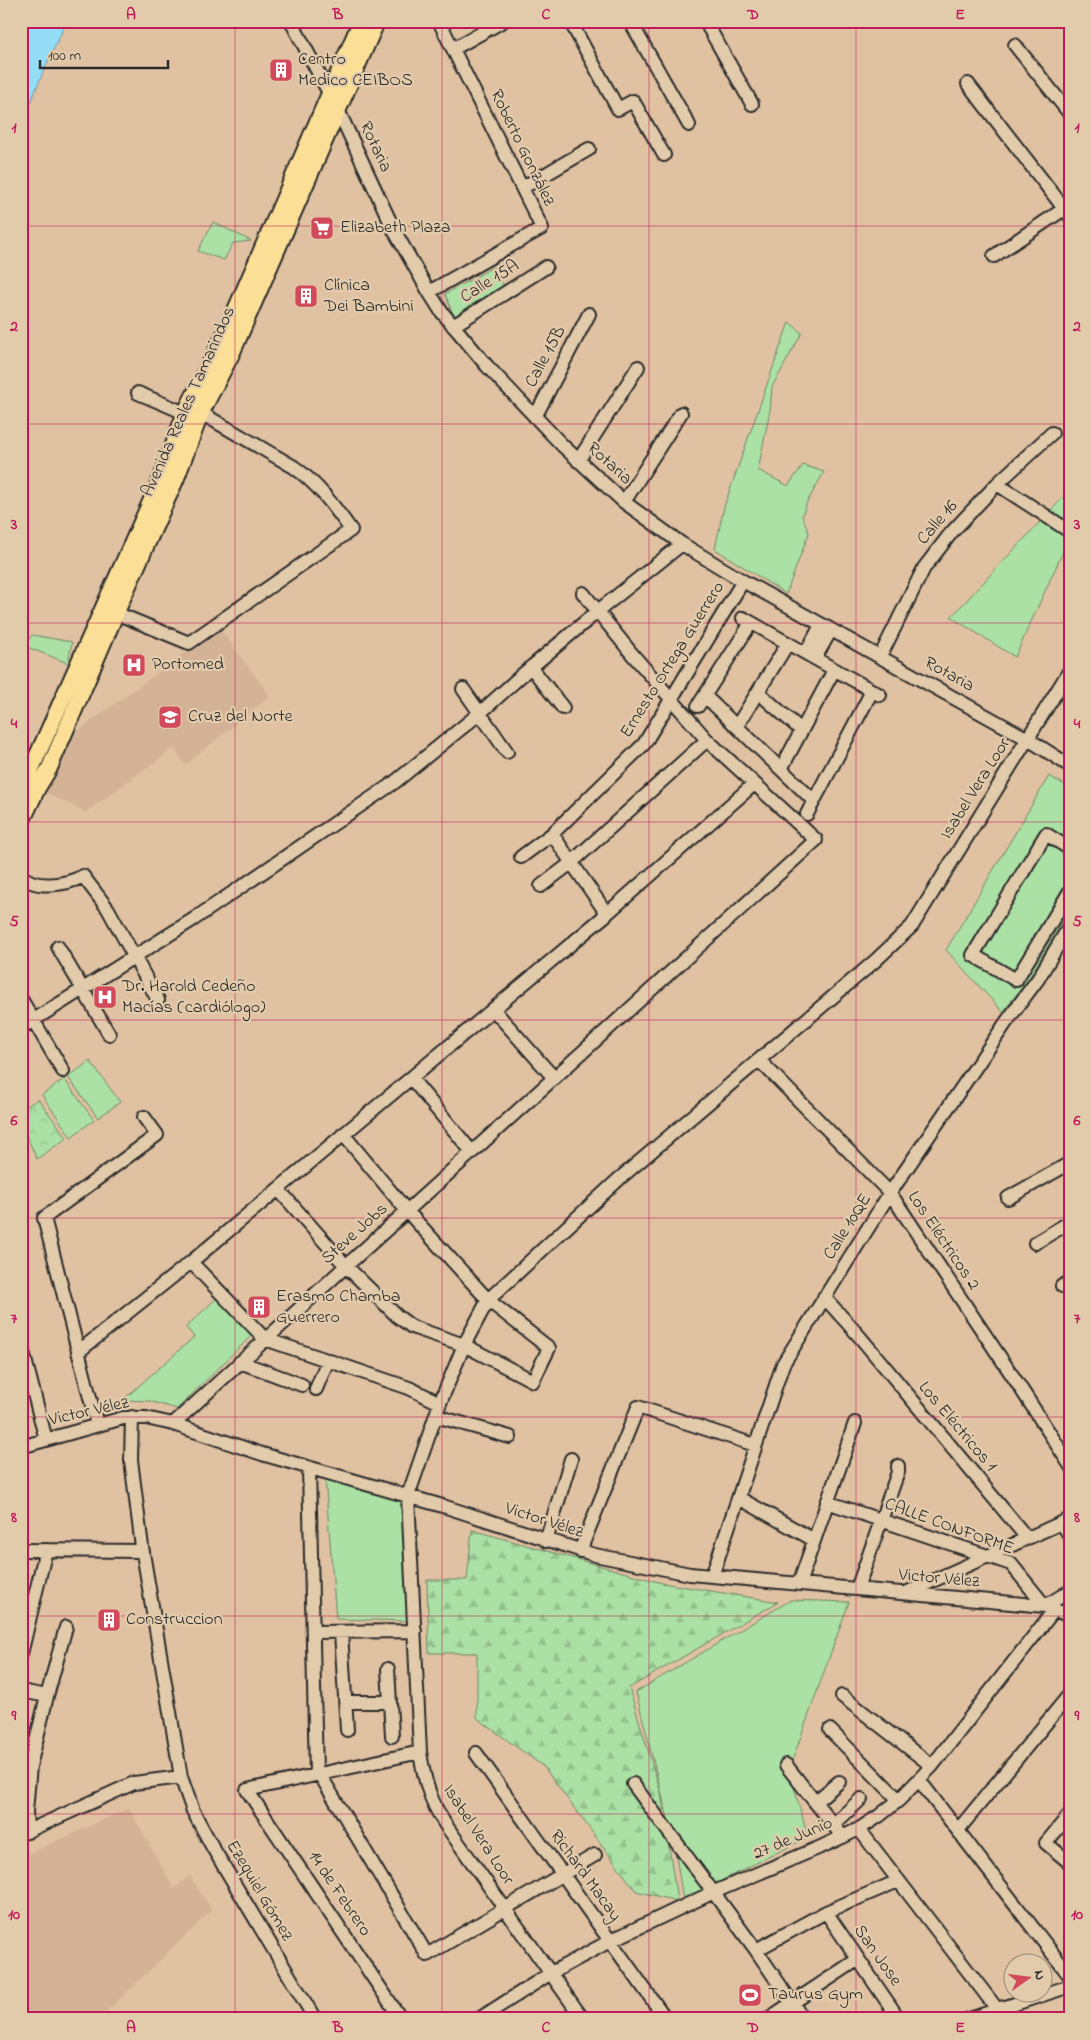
<svg xmlns="http://www.w3.org/2000/svg" width="1091" height="2040" viewBox="0 0 1091 2040" font-family="'Indie Flower',sans-serif">
	<defs>
		<pattern id="forest-firs" width="22" height="20" patternUnits="userSpaceOnUse" patternTransform="scale(1.25)"><rect width="22" height="20" fill="#abe1a4"/><path d="M5 1l3.5 6h-7zM16 11l3.5 6h-7z" fill="#93c18d"/></pattern>
		<pattern id="park-crowns" width="20" height="18" patternUnits="userSpaceOnUse" patternTransform="scale(1.25)"><rect width="20" height="18" fill="#abe1a4"/><path d="M2 6a3 3 0 1 1 6 0M12 15a3 3 0 1 1 6 0" fill="none" stroke="#93c18d"/></pattern>
	</defs>
	<rect width="100%" height="100%" fill="#e0c1a2"/>
	<filter id="ink" filterUnits="userSpaceOnUse"><feTurbulence type="fractalNoise" baseFrequency=".02" numOctaves="2"/><feDisplacementMap in="SourceGraphic" scale="10" xChannelSelector="R" yChannelSelector="G"/><feConvolveMatrix kernelMatrix="1 2 1 2 8 2 1 2 1" color-interpolation-filters="sRGB"/></filter>
	<g filter="url(#ink)">
		<path fill="#d4b296" d="M219,628L270,696L185,765L174,748L86,812L44,792L68,738Z
			M129,1808L174,1889L190,1876L212,1910L101,2017L97,2019H21V1857Z"/>
		<path fill="#abe1a4" stroke="#6b8668" d="M213,222L251,241L233,243L224,260L198,251Z
			M493,267L504,286L455,319L445,294Z
			M789,322L802,333L772,387L770,410L758,470L788,486L803,465L824,472L807,502L802,516L809,533L786,594L715,549L724,507Z
			M1070,490V536L1015,657L951,617Z
			M32,635L72,642L68,663L24,646Z
			M1049,776L1070,788V907L1029,978L1003,1012L946,950Z
			M90,1061L120,1102L98,1118L68,1077Z
			M64,1079L94,1120L71,1137L42,1095Z
			M218,1297L252,1335L177,1409L149,1401L123,1400L194,1337L186,1327Z
			M325,1477L403,1501L410,1621L336,1619Z
			M791,1600L849,1602L789,1770L808,1837L683,1900L674,1843L636,1692Z"/>
		<path fill="url(#forest-firs)" stroke="#6b8668" d="M472,1530L662,1583L778,1602L629,1688L661,1793L677,1901L636,1891L544,1767L477,1718V1653H429L427,1580H467Z"/>
		<path fill="url(#park-crowns)" stroke="#6b8668" d="M38,1099L67,1138L37,1159L21,1124V1110Z"/>
		<path fill="#95dcf7" stroke="#6b95a5" d="M21,21H67C49,59 30,96 21,137Z"/>
		<g fill="none" stroke-linecap="round" stroke-linejoin="round">
			<g stroke="#2b2b2b" stroke-width="16">
				<path id="minor" d="M291,21L338,110L395,232L429,292L441,311L487,366L563,446L624,502L682,544L743,581L1028,739L1070,766
					M570,21L618,109L633,101L664,155
					M630,21L689,125
					M705,21L752,104
					M1015,45L1070,114
					M453,49L503,21
					M968,84L1070,216
					M522,188L589,149
					M994,256L1064,209
					M429,292L542,228L439,21
					M453,326L546,267
					M138,393L185,413
					M535,417L589,314
					M578,461L638,367
					M997,484L1066,529
					M624,502L681,413
					M116,613L189,643L351,530C334,506 318,484 294,467L201,413
					M743,618L880,695
					M806,653L821,625
					M880,657L924,568L951,533L997,484L1052,433
					M815,658L831,630
					M531,667L563,708
					M463,689L507,752
					M758,692L801,730
					M705,696L814,801
					M698,706L751,623
					M737,726L788,643
					M781,769L834,670
					M807,814L872,691
					M1070,849L1046,834L973,955L1016,980L1070,891
					M521,857L552,834L644,744L743,581
					M21,875C34,890 67,885 83,876L108,909L158,1000
					M541,886L571,863L707,740
					M602,918L754,784
					M58,947L109,1034
					M21,999L63,1071
					M21,1028L194,919L395,782L480,713L523,674L598,611L682,544
					M759,1060L890,1193L1016,1381L1070,1465
					M411,1078L472,1152
					M554,1078L816,840L707,740L632,654L583,593
					M278,1189L346,1266L397,1316L412,1327L464,1345L533,1381L549,1348L488,1300L407,1211L343,1134
					M1008,1198L1070,1163
					M1035,1243L1070,1222
					M191,1262L265,1339L409,1388L440,1403
					M1062,1286L1070,1282
					M824,1297L860,1337L1027,1538
					M21,1344L46,1440
					M78,1352L191,1262L607,914L552,834
					M240,1362L302,1385
					M316,1389L328,1360
					M436,1416L510,1437
					M132,1417L131,1460L142,1547L181,1777L193,1811L213,1848L315,2019
					M173,1424L346,1266L554,1078L493,1009
					M97,1425L44,1218L157,1135L144,1117
					M21,1447L123,1418H146L173,1424L262,1454L446,1507L595,1555L690,1574L1045,1606L1070,1616
					M309,1468L316,1773H319L427,1955L595,1855
					M739,1498L814,1540
					M827,1502L1011,1564L1045,1606L1070,1591
					M1062,1523L1070,1536
					M546,1541L571,1459
					M21,1550L143,1551
					M580,1551L638,1407L755,1445
					M712,1576L783,1364L890,1193L1007,1021L1038,979L1070,925
					M799,1584L855,1423
					M857,1589L898,1472V1466
					M908,1592L1070,1519
					M314,1632L415,1631
					M341,1632L347,1730
					M21,1654L46,1550
					M388,1669L392,1736
					M21,1691L47,1696
					M842,1696L932,1766
					M346,1702H390
					M830,1730L899,1800
					M476,1753L666,2019
					M24,1765L30,1766L26,1811L27,1832
					M786,1765L815,1802
					M27,1766H30L47,1696L66,1627
					M919,1780L1070,1976
					M839,1782L815,1802L843,1837
					M633,1784L756,1950L803,2019
					M1070,1814L1046,1843L1070,1863
					M833,1825L861,1799
					M859,1829L997,2009L1004,2007L1009,2019
					M958,1830L1070,1694
					M21,1834L134,1783L181,1777
					M826,1912L899,2019
					M756,1950L826,1912L898,1881
					M401,2019L247,1790L420,1752
					M479,2019L551,1973L610,1941L714,1892L823,1846L859,1829L879,1816L899,1800L932,1766L1055,1609
					M583,2019L445,1824C430,1801 424,1779 420,1752L408,1496L440,1403L464,1345L488,1300L619,1179L875,961L912,926L1070,670
					M768,2019L857,1960
					M969,2019L1070,1986"/>
			</g>
			<g stroke="#2b2b2b" stroke-width="19">
				<path id="major" d="M21,792L163,474L185,413L226,332L361,21
					M21,823L38,787L49,769L116,613L176,479L201,413L232,353L377,21"/>
			</g>
			<use href="#minor" stroke="#e2cbab" stroke-width="12"/>
			<use href="#major" stroke="#fbdf96" stroke-width="15"/>
		</g>
	</g>
	<path fill="none" stroke="#c2185b" stroke-width="1" stroke-opacity="0.55" d="M235,21V2019M442,21V2019M649,21V2019M856,21V2019M21,226H1070M21,424H1070M21,623H1070M21,822H1070M21,1020H1070M21,1218H1070M21,1417H1070M21,1616H1070M21,1814H1070"/>
	<defs>
		<g id="building-square" transform="scale(1.25)"><rect x="-9" y="-9" width="18" height="18" rx="4" fill="#d1495b" stroke="#e2cbab"/><path d="M-4-6H4V6H1V3H-1V6H-4ZM-2.5-4.3h1.7v1.8h-1.7ZM.8-4.3h1.7v1.8H.8ZM-2.5-1h1.7V.8h-1.7ZM.8-1h1.7V.8H.8Z" fill="#fff"/></g>
		<g id="supermarket-square" transform="scale(1.25)"><rect x="-9" y="-9" width="18" height="18" rx="4" fill="#d1495b" stroke="#e2cbab"/><path d="M-6-5.5h2.5l.6 2H6L4.5 2H-2.5L-4.4-4H-6ZM-1.5 3.2a1.3 1.3 0 1 0 .1 0ZM3 3.2a1.3 1.3 0 1 0 .1 0Z" fill="#fff"/></g>
		<g id="hospital-square" transform="scale(1.25)"><rect x="-9" y="-9" width="18" height="18" rx="4" fill="#d1495b" stroke="#e2cbab"/><path d="M-5-5h3v3.5h4V-5h3V5h-3V1.5h-4V5h-3Z" fill="#fff"/></g>
		<g id="school-square" transform="scale(1.25)"><rect x="-9" y="-9" width="18" height="18" rx="4" fill="#d1495b" stroke="#e2cbab"/><path d="M0-5L7-2L0 1L-7-2ZM-4 1L0 2.5L4 1V4Q0 6-4 4Z" fill="#fff"/></g>
		<g id="stadium-square" transform="scale(1.25)"><rect x="-9" y="-9" width="18" height="18" rx="4" fill="#d1495b" stroke="#e2cbab"/><path d="M0-5a6.5 5 0 1 0 0 10a6.5 5 0 1 0 0-10ZM-3.5-1.8h7v3.6h-7Z" fill="#fff"/></g>
	</defs>
	<g fill-rule="evenodd">
		<use href="#building-square" x="281" y="70"/>
		<use href="#supermarket-square" x="322" y="228"/>
		<use href="#building-square" x="306" y="296"/>
		<use href="#hospital-square" x="134" y="665"/>
		<use href="#school-square" x="170" y="717"/>
		<use href="#hospital-square" x="105" y="997"/>
		<use href="#building-square" x="259" y="1307"/>
		<use href="#building-square" x="109" y="1620"/>
		<use href="#stadium-square" x="750" y="1995"/>
	</g>
	<g text-anchor="middle" dominant-baseline="central" stroke-width="4.5" stroke-linejoin="round" paint-order="stroke">
		<g font-size="18" fill="#2b2b2b" stroke="#e2cbab" text-anchor="start">
			<text x="298" y="60">Centro<tspan x="298" dy="21">Medico CEIBOS</tspan></text>
			<text x="340" y="228">Elizabeth Plaza</text>
			<text x="324" y="286">Clínica<tspan x="324" dy="21">Dei Bambini</tspan></text>
			<text x="152" y="665">Portomed</text>
			<text x="188" y="717">Cruz del Norte</text>
			<text x="122" y="987">Dr. Harold Cedeño<tspan x="122" dy="21">Macías (cardiólogo)</tspan></text>
			<text x="276" y="1297">Erasmo Chamba<tspan x="276" dy="21">Guerrero</tspan></text>
			<text x="126" y="1620">Construccion</text>
			<text x="768" y="1995">Taurus Gym</text>
		</g>
		<g font-size="18" fill="#2b2b2b" stroke="#e2cbab">
			<text transform="translate(375 147) rotate(65)">Rotaria</text>
			<text transform="translate(522 148) rotate(64)">Roberto González</text>
			<text transform="translate(490 282) rotate(-32)">Calle 15A</text>
			<text transform="translate(546 357) rotate(-62)">Calle 15B</text>
			<text transform="translate(189 402) rotate(-66)">Avenida Reales Tamarindos</text>
			<text transform="translate(609 464) rotate(42)">Rotaria</text>
			<text transform="translate(938 523) rotate(-49)">Calle 16</text>
			<text transform="translate(673 660) rotate(-58)">Ernesto Ortega Guerrero</text>
			<text transform="translate(949 675) rotate(29)">Rotaria</text>
			<text transform="translate(976 789) rotate(-58)">Isabel Vera Loor</text>
			<text transform="translate(848 1227) rotate(-58)">Calle 10QE</text>
			<text transform="translate(355 1234) rotate(-42)">Steve Jobs</text>
			<text transform="translate(943 1241) rotate(56)">Los Eléctricos 2</text>
			<text transform="translate(89 1412) rotate(-13)">Victor Vélez</text>
			<text transform="translate(957 1427) rotate(50)">Los Eléctricos 1</text>
			<text transform="translate(544 1521) rotate(18)">Victor Vélez</text>
			<text transform="translate(949 1527) rotate(20)">CALLE CONFORME</text>
			<text transform="translate(939 1579) rotate(5)">Victor Vélez</text>
			<text transform="translate(478 1835) rotate(57)">Isabel Vera Loor</text>
			<text transform="translate(793 1839) rotate(-23)">27 de Junio</text>
			<text transform="translate(585 1876) rotate(54)">Richard Macay</text>
			<text transform="translate(259 1891) rotate(59)">Ezequiel Gómez</text>
			<text transform="translate(339 1894) rotate(56)">14 de Febrero</text>
			<text transform="translate(877 1956) rotate(55)">San Jose</text>
		</g>
	</g>
	<rect width="1091" height="2040" fill="none" stroke="#e2cbab" stroke-width="55"/>
	<g transform="translate(1028 1978) rotate(76)"><circle r="24" fill="#e2cbab" stroke="#998b78"/>
	<path d="M0-4L9 19L0 12L-9 19Z" fill="#d1495b"/>
	<text y="-8" font-size="14" font-weight="bold" text-anchor="middle" fill="#2b2b2b">N</text>
	</g>
	<path d="M40 60v8h128v-8" fill="none" stroke="#2b2b2b" stroke-width="2.5"/>
	<text x="48" y="60" font-size="15" fill="#2b2b2b" stroke="#e2cbab" stroke-width="4" paint-order="stroke">100 m</text>
	<rect x="28" y="28" width="1036" height="1984" fill="none" stroke="#c2185b" stroke-width="2"/>
	<g font-size="16" text-anchor="middle" font-weight="bold" fill="#c2185b">
		<text x="131" y="19">A</text>
		<text x="338" y="19">B</text>
		<text x="546" y="19">C</text>
		<text x="753" y="19">D</text>
		<text x="960" y="19">E</text>
		<text x="14" y="132">1</text>
		<text x="1077" y="132">1</text>
		<text x="14" y="331">2</text>
		<text x="1077" y="331">2</text>
		<text x="14" y="529">3</text>
		<text x="1077" y="529">3</text>
		<text x="14" y="728">4</text>
		<text x="1077" y="728">4</text>
		<text x="14" y="926">5</text>
		<text x="1077" y="926">5</text>
		<text x="14" y="1125">6</text>
		<text x="1077" y="1125">6</text>
		<text x="14" y="1323">7</text>
		<text x="1077" y="1323">7</text>
		<text x="14" y="1522">8</text>
		<text x="1077" y="1522">8</text>
		<text x="14" y="1720">9</text>
		<text x="1077" y="1720">9</text>
		<text x="14" y="1919">10</text>
		<text x="1077" y="1919">10</text>
		<text x="131" y="2032">A</text>
		<text x="338" y="2032">B</text>
		<text x="546" y="2032">C</text>
		<text x="753" y="2032">D</text>
		<text x="960" y="2032">E</text>
	</g>
</svg>
